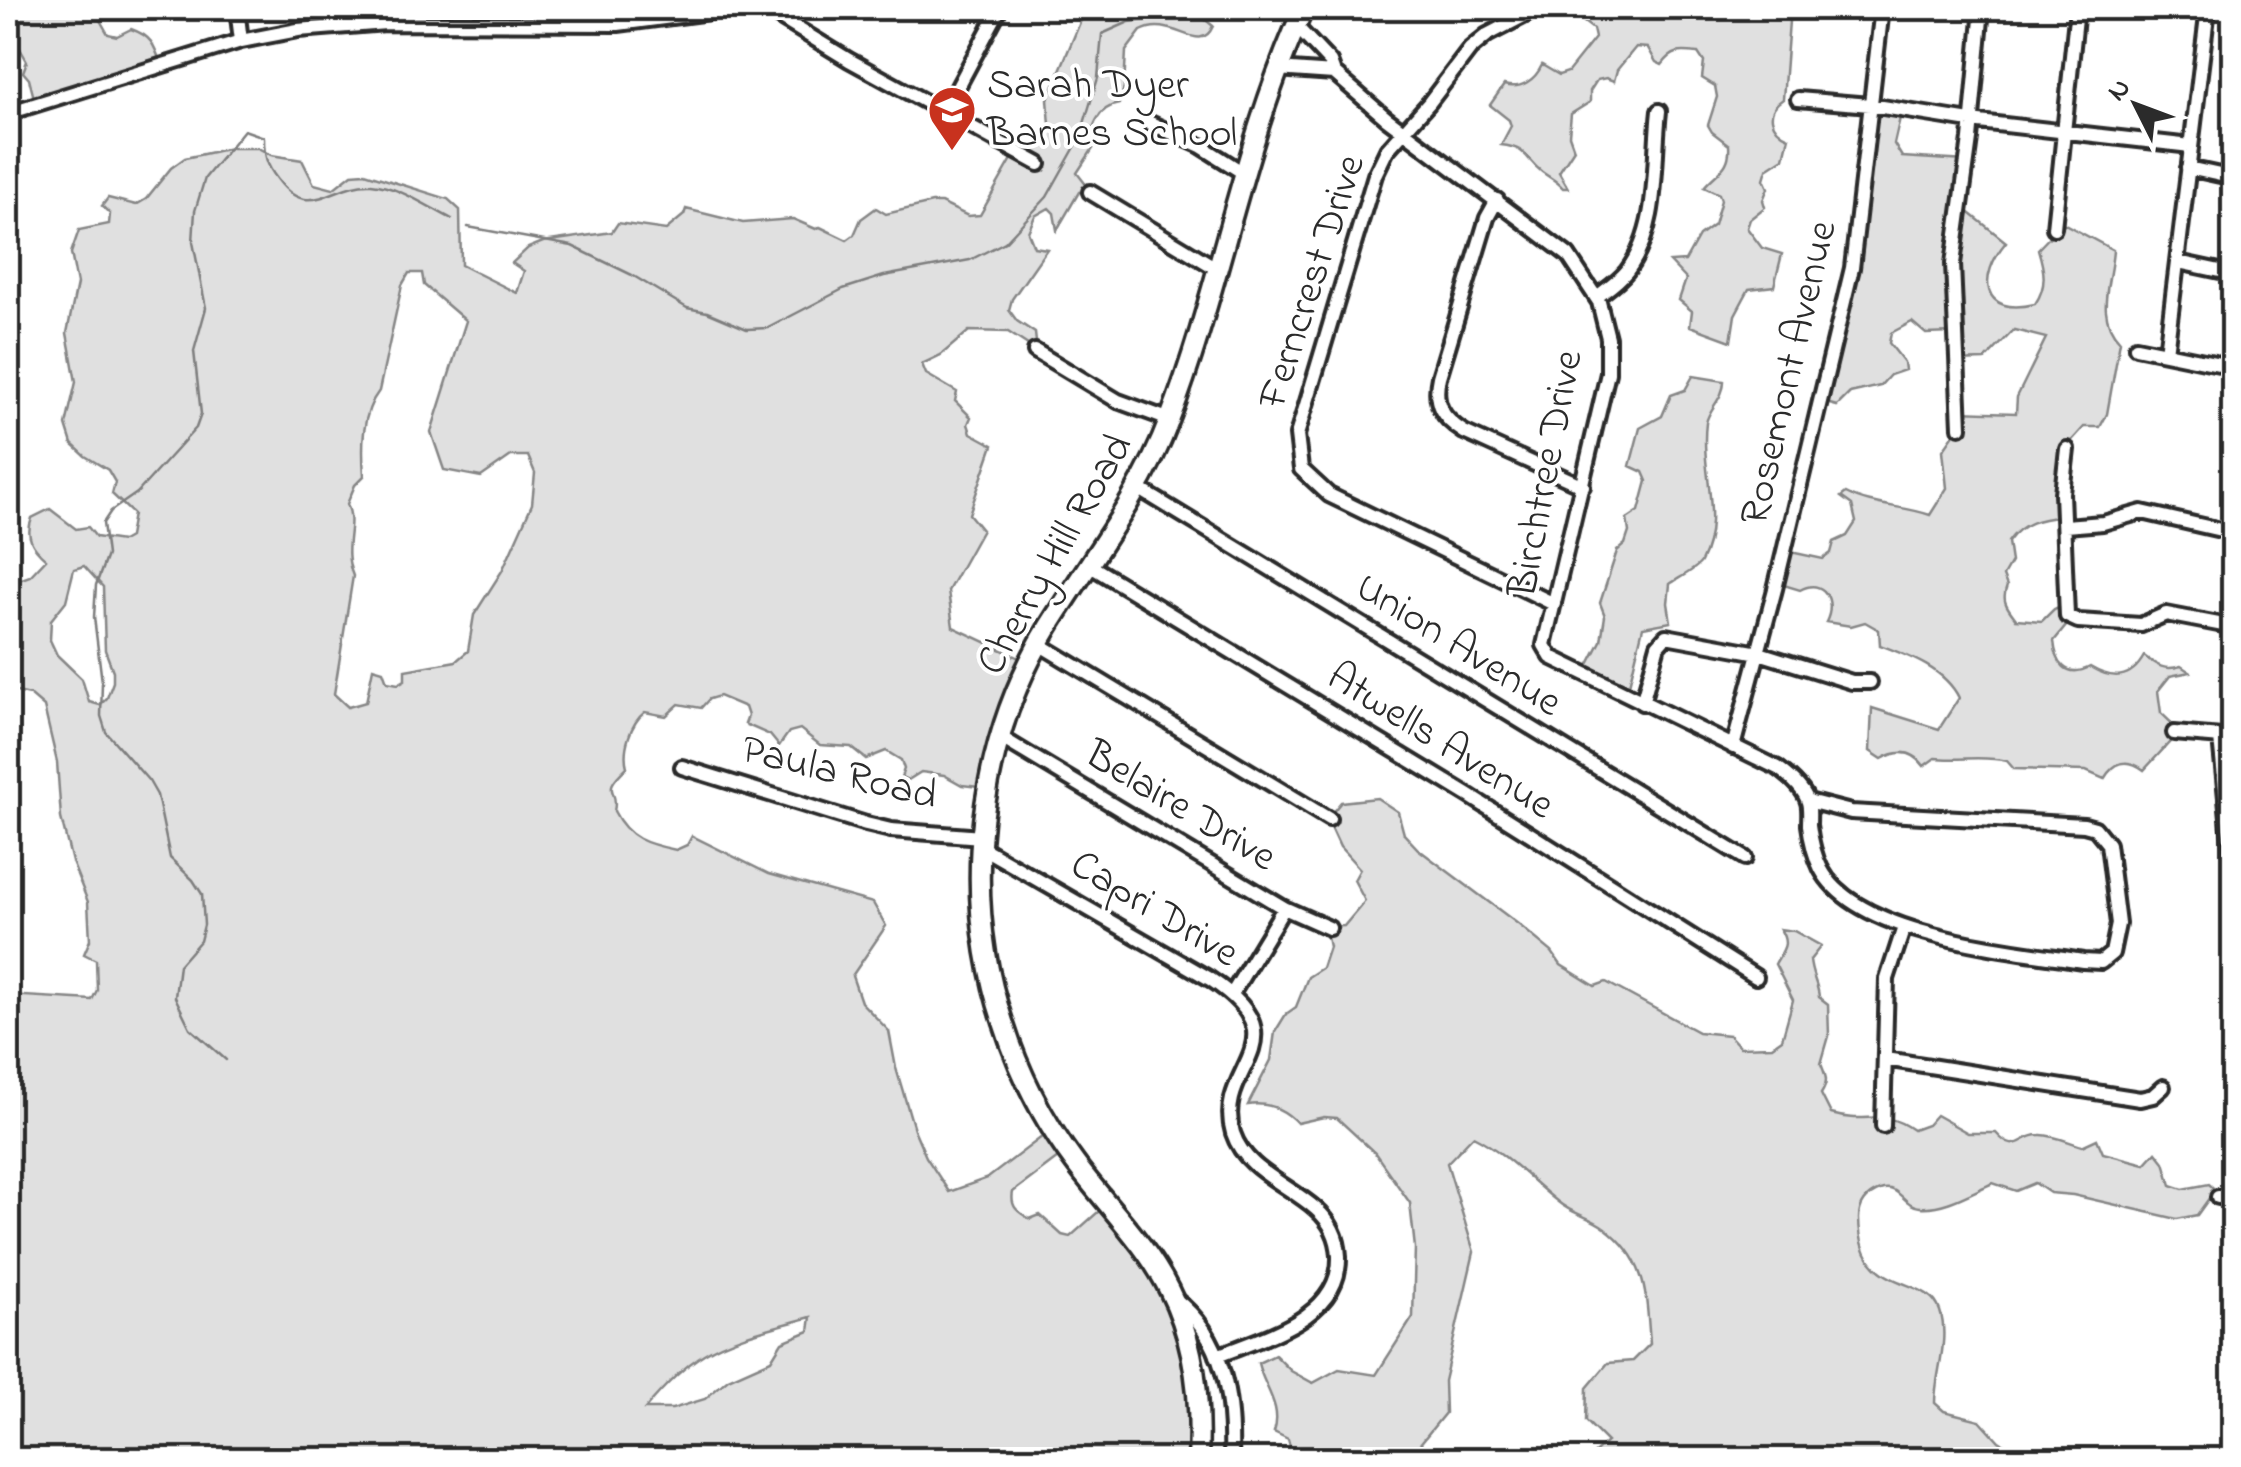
<svg xmlns="http://www.w3.org/2000/svg" width="2241" height="1467" viewBox="0 0 2241 1467" font-family="'Indie Flower',sans-serif">
	<rect width="100%" height="100%" fill="#fff"/>
	<filter id="ink" filterUnits="userSpaceOnUse"><feTurbulence type="fractalNoise" baseFrequency=".01" numOctaves="2"/><feDisplacementMap in="SourceGraphic" scale="20" xChannelSelector="R" yChannelSelector="G"/><feConvolveMatrix kernelMatrix="1 2 1 2 8 2 1 2 1" color-interpolation-filters="sRGB"/></filter>
	<g filter="url(#ink)">
		<path fill="#e0e0e0" stroke="#868686" stroke-width="2.5" fill-rule="evenodd" d="M8,8H93L108,34L117,36L131,29C151,36 154,44 161,64L35,102L29,79L23,72L27,61L14,38L8,37Z
			M1086,8H1191L1213,26C1200,57 1172,14 1141,31L1126,51L1124,88L1119,104C1099,107 1088,128 1094,147L1077,173L1091,191L1079,192L1057,230L1054,213L1049,208L1035,216L1028,232L1034,247L1047,249L1012,299L1009,310L1017,321L1035,333L1037,351L1008,332L969,331L941,355L922,364L926,374L957,392L955,401L971,417L968,424L971,433L993,445L969,514L982,530L948,591L953,627L1028,662L987,788L962,785L944,775L921,772L908,780L901,777L904,769L901,760L886,751L866,759L851,747L820,745L800,729L789,732L779,746L770,735L745,724L748,716L745,707L719,696L709,699L701,708L679,704L666,716L645,712C631,723 622,749 627,767C598,794 620,787 614,811C628,839 647,844 676,850L687,845L692,836L769,874L873,903L886,926L852,976L861,1002L889,1031L896,1068L914,1129L926,1157L949,1192L988,1178L1051,1130L1066,1152L1013,1192C1010,1207 1018,1212 1030,1219L1040,1215L1062,1235L1070,1237L1107,1204L1134,1237L1190,1351L1196,1459L1180,1456L1123,1460L599,1459L601,1451L585,1460L8,1459V995L92,1000L97,990L96,960L84,954L90,940L88,902L72,862L61,818L57,762L44,707L30,695L8,690V584L30,576L46,559C32,547 25,537 32,518L50,509L76,529L88,527L96,537L122,541L129,537L133,514L112,494L115,482L108,470L85,456L72,444L66,425L76,382L67,333L77,284L71,253L79,230L109,224L110,214L102,206L108,198L136,205L146,199L171,168L185,158L231,148H258L271,155L302,160L314,184L333,189L352,174L365,173L448,199L460,210L461,265L517,293L524,271L512,263L528,248L543,242L612,232L618,223L666,230L684,215L686,209L743,223L793,219L816,229L820,227L847,240L854,235L861,219L876,208L886,214L932,203H941L968,216L980,215L1016,152L1028,156L1050,125L1048,99ZM409,273H422L424,285L466,321L431,432L444,470L481,477L511,456H528L535,473L532,504L502,571L474,615L468,651L456,661L405,670V680L398,684L387,682L383,671L373,668L366,702L348,707L334,694L353,576C341,546 357,526 347,504L355,485L364,476C362,448 361,414 379,391L402,285ZM84,566L103,587L105,650L113,671V682L107,698L100,705L89,702L82,679L57,655L50,640L51,620L66,601L74,569ZM811,1317L809,1331L782,1342L771,1360L728,1379L705,1399L672,1409H645C661,1390 683,1367 704,1354C735,1335 777,1327 811,1317Z
			M1586,8H1790L1783,99C1765,111 1770,129 1789,137L1784,158L1767,169L1764,179L1768,188L1763,200L1765,207L1750,219L1747,228L1762,248L1782,254L1774,286L1749,289L1735,315L1731,341L1690,326L1692,311L1679,300L1686,279L1670,262L1685,261L1699,236L1714,225L1721,200L1719,194L1704,187C1716,172 1731,169 1729,145L1712,132L1708,125L1717,97L1715,86L1702,78L1704,62L1698,53C1680,51 1673,50 1662,65L1656,62L1648,48L1636,47L1617,70L1614,81L1606,78L1597,80L1590,91V102L1571,114L1569,135L1574,149L1559,172L1568,188H1563C1556,180 1550,178 1542,172C1524,158 1528,148 1501,145L1511,126L1509,120L1490,105L1504,85C1521,90 1535,80 1542,65L1559,75L1568,72L1595,38L1593,29L1575,15Z
			M1869,104L1902,109L1894,144L1902,157L1966,161L1961,206L2006,242C1977,277 1981,317 2035,304C2048,285 2044,269 2038,249L2063,223L2113,250C2111,283 2094,314 2120,341L2107,414L2100,427H2084L2067,446L2063,516C2039,519 2022,522 2008,542L2011,562L2003,576L2007,586C2001,601 2007,607 2016,619L2042,621L2054,609L2065,604L2071,620L2054,641C2056,663 2066,679 2090,667C2112,680 2131,680 2144,656C2157,666 2165,671 2181,666L2190,672L2170,676L2158,691L2161,713L2180,731L2144,770C2127,757 2114,762 2104,779L2086,771L2014,769L2007,761C1982,755 1960,761 1935,758L1924,766C1913,750 1898,750 1882,759L1870,751L1872,708L1939,729L1959,698C1945,669 1909,656 1880,645L1879,630L1865,622L1851,626L1826,622C1837,601 1823,577 1800,590L1777,583L1786,551L1823,559L1831,553L1834,542L1847,536L1856,522L1852,505L1841,497L1846,493C1873,507 1901,505 1930,515L1947,488L1943,450L1959,427L1958,411L2016,413L2017,397L2046,338L2014,330L1985,360L1955,361L1953,333L1926,334L1912,322L1891,333L1889,343L1904,362L1905,370L1890,375L1880,386L1850,393L1837,406L1819,401L1852,266Z
			M1693,376L1724,381C1724,398 1709,408 1706,423C1700,471 1724,517 1701,562C1697,569 1677,579 1670,584L1668,603L1671,622L1643,627L1627,693L1584,674L1601,641L1605,616L1600,603L1617,551L1625,544L1629,532L1627,519L1639,511L1647,481L1643,472L1630,466L1640,428L1662,416L1671,395L1685,390Z
			M1377,798L1398,812L1404,834L1418,849L1518,924L1552,952L1561,965L1595,986L1606,982L1698,1032L1729,1035L1740,1047L1772,1046L1782,1039L1793,1000L1775,964C1783,949 1790,945 1780,929L1794,931L1821,946L1810,960C1811,975 1818,984 1819,997L1828,1004L1829,1036L1821,1064C1826,1076 1829,1082 1821,1094L1831,1114C1869,1125 1880,1107 1913,1130L1927,1125L1936,1115L1968,1133H1996C2017,1157 2019,1135 2040,1135C2052,1134 2070,1143 2082,1146L2097,1139L2103,1153L2145,1164L2156,1152L2164,1162L2171,1185L2183,1189L2209,1184L2221,1195L2210,1197L2197,1215L2177,1219L2073,1195L2050,1193L2035,1183L2016,1191L1993,1183C1970,1193 1945,1209 1920,1207C1903,1206 1899,1183 1880,1190C1867,1195 1859,1205 1859,1219C1861,1298 1927,1272 1940,1311C1950,1341 1935,1373 1935,1403L1944,1411L1980,1420L1999,1441L2028,1459H1588L1607,1442L1586,1421L1587,1388L1608,1363L1633,1361L1650,1344C1646,1295 1648,1261 1605,1228C1591,1217 1572,1214 1558,1202C1530,1180 1505,1152 1473,1136L1447,1163L1474,1252L1444,1381L1445,1413L1419,1445L1354,1451V1459H1288L1291,1450L1288,1439L1274,1432C1283,1406 1263,1386 1258,1363L1275,1355L1291,1371L1313,1383L1339,1369L1376,1375L1413,1317L1415,1248L1410,1203L1375,1153L1337,1118L1324,1117L1297,1123C1284,1109 1268,1102 1248,1105L1271,1060L1275,1032L1286,1014L1296,1007L1308,977L1322,968L1329,947L1325,927L1344,926L1365,901L1354,880L1360,869L1340,847L1327,819L1341,802Z"/>
		<g fill="none" stroke-linecap="round" stroke-linejoin="round">
			<path stroke="#7e7e7e" stroke-width="2.5" d="M468,227L572,246L632,275L687,308L707,312L747,329L768,328L843,289L884,276L970,260L1005,242L1047,197L1079,140L1098,78L1102,34L1129,22L1155,19L1167,8
				M226,1060L190,1028L175,997L179,965L200,941L204,925L202,894L193,880L170,858L157,795L149,781L106,732L101,716L102,682L94,617L96,585L107,555L103,523L111,511L137,493L196,428L201,414L194,351L206,308L193,242L195,211L205,178L244,130L264,137C264,155 266,165 278,180C309,222 334,182 371,184C398,186 428,207 452,219"/>
			<g stroke="#2b2b2b" stroke-width="20">
				<path id="minor" d="M237,8L241,41
					M764,8L849,60L1039,164
					M1539,8L1487,35L1470,49L1429,103L1387,150L1375,175L1297,435L1301,469L1329,495L1554,604
					M1295,25L1330,62L1334,73L1386,118L1568,255L1599,302L1608,338V373L1544,645L1551,657L1778,768C1789,776 1804,789 1808,802C1810,808 1809,818 1809,825C1811,841 1814,855 1821,869C1857,937 2013,950 2083,961L2101,962L2112,953L2118,924L2108,844L2095,828L2084,825L1851,812L1808,801
					M1277,69L1334,73
					M1798,99L1870,105L1970,121L2191,146
					M8,113L241,41L298,30L386,23L618,24L740,8
					M944,113L1000,8
					M1148,122L1201,146L1245,174
					M2188,168L2234,178
					M1090,192L1216,268
					M1497,200L1487,218L1439,377C1433,404 1442,418 1464,432L1583,486
					M2054,228L2077,8
					M2178,262L2234,274
					M1597,297C1607,289 1618,282 1627,271C1660,227 1653,163 1659,111
					M2136,347L2234,367
					M1035,351L1118,401L1170,420
					M2166,353L2208,8
					M1960,427L1953,264L1970,139L1982,8
					M2067,449L2062,493L2067,616L2078,621L2141,625L2166,614L2234,627
					M1138,488L1745,858
					M2065,526L2103,523L2142,512L2234,533
					M1089,565L1468,795L1756,977
					M1039,644L1329,819
					M1642,703L1658,645L1666,636L1759,653L1852,682H1870
					M2174,733L2234,738
					M1000,737L1284,908L1329,928
					M2220,738L2234,878
					M1733,747L1775,589L1852,268L1882,8
					M682,767L866,824L891,830L982,837
					M981,847L1210,979C1306,1042 1213,1067 1233,1133C1245,1170 1288,1184 1316,1209C1331,1222 1338,1237 1339,1256C1341,1318 1264,1337 1217,1356
					M1232,994L1284,908
					M1885,1059L2140,1099L2153,1096L2163,1087
					M1883,1126L1887,979L1904,927
					M2218,1197H2234
					M1175,1299C1225,1337 1233,1400 1231,1460"/>
			</g>
			<g stroke="#2b2b2b" stroke-width="25">
				<path id="major" d="M1198,1460C1201,1403 1195,1341 1169,1290C1146,1243 1105,1204 1075,1163C1043,1120 1019,1073 1003,1022C960,893 978,742 1049,626C1091,558 1141,496 1169,421C1221,286 1243,140 1304,8"/>
			</g>
			<use href="#minor" stroke="#fff" stroke-width="12"/>
			<use href="#major" stroke="#fff" stroke-width="18"/>
		</g>
	</g>
	<defs>
		<g id="school-pin" transform="scale(2.5)"><path d="M0 17L-7.5 6A9.5 9.5 0 1 1 7.5 6Z" fill="#c8321e" stroke="#fff"/><path d="M0-5L7-2L0 1L-7-2ZM-4 1L0 2.5L4 1V4Q0 6-4 4Z" fill="#fff"/></g>
	</defs>
	<g fill-rule="evenodd">
		<use href="#school-pin" x="952" y="110"/>
	</g>
	<g text-anchor="middle" dominant-baseline="central" stroke-width="8" stroke-linejoin="round" paint-order="stroke">
		<g font-size="42" fill="#2b2b2b" stroke="#fff" text-anchor="start">
			<text x="987" y="86">Sarah Dyer<tspan x="987" dy="48">Barnes School</tspan></text>
		</g>
		<g font-size="42" fill="#2b2b2b" stroke="#fff">
			<text transform="translate(1313 282) rotate(-72)">Ferncrest Drive</text>
			<text transform="translate(1790 373) rotate(-77)">Rosemont Avenue</text>
			<text transform="translate(1547 474) rotate(-79)">Birchtree Drive</text>
			<text transform="translate(1056 555) rotate(-60)">Cherry Hill Road</text>
			<text transform="translate(1458 646) rotate(32)">Union Avenue</text>
			<text transform="translate(1440 742) rotate(32)">Atwells Avenue</text>
			<text transform="translate(839 774) rotate(14)">Paula Road</text>
			<text transform="translate(1180 807) rotate(31)">Belaire Drive</text>
			<text transform="translate(1154 910) rotate(31)">Capri Drive</text>
		</g>
	</g>
	<rect width="2241" height="1467" fill="none" stroke="#fff" stroke-width="40"/>
	<rect x="20" y="20" width="2201" height="1427" fill="none" stroke="#2b2b2b" stroke-width="4" filter="url(#ink)"/>
	<g transform="translate(2136 105) rotate(312)" stroke="#ffffff" stroke-width="8" paint-order="stroke">
	<path d="M0-8L18 38L0 25L-18 38Z" fill="#2b2b2b"/>
	<text y="-15" font-size="28" font-weight="bold" text-anchor="middle" fill="#2b2b2b">N</text>
	</g>
</svg>
